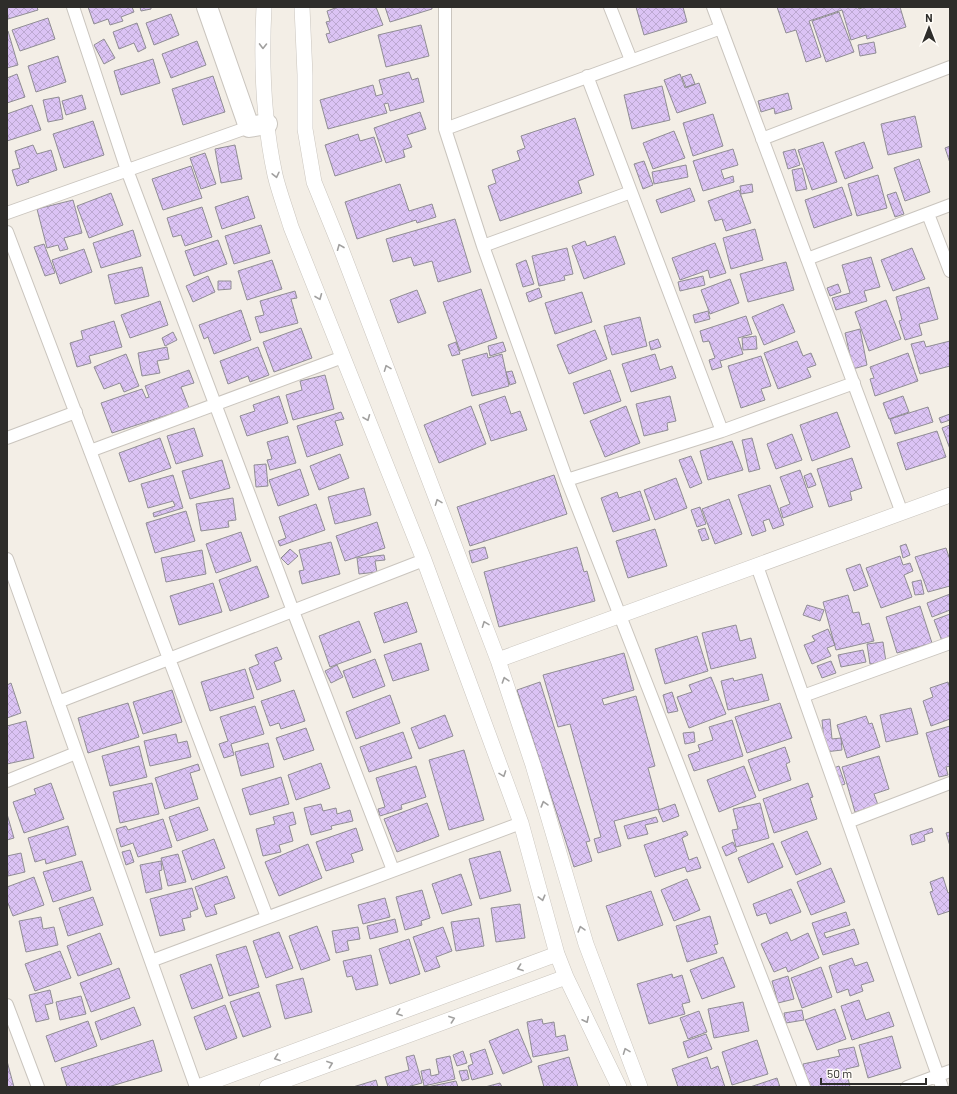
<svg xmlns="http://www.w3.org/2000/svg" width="957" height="1094" viewBox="0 0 957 1094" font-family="Barlow,sans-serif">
	<defs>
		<pattern id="building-cross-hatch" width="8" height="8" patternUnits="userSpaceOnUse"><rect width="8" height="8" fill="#dbc3f4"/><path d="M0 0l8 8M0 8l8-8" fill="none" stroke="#bca8d1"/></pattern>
	</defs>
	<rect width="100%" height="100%" fill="#f3eee6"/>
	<path fill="url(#building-cross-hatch)" stroke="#908d94" d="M7,7H37L38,10L8,19Z
		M88,7H132L134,12L121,17L123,21L110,25L108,19L94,24Z
		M140,7H151V9L141,11Z
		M338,7H376L383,25L329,43L326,34L330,33L326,22L330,21L327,11Z
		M385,7H432V9L390,22Z
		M636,7H683L687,22L644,35Z
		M777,7H858L859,9L864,7H900L906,27L867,39L866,35L851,40L842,10L809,21L821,57L806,62L796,30L786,33Z
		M839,12L854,52L826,62L812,21Z
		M171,14L179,35L154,45L146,23Z
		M48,18L55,39L20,51L12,30Z
		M137,23L146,48L138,52L134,43L119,49L113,32Z
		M421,25L429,56L386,67L378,35Z
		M8,31L18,65L7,68V32Z
		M104,39L115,58L104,64L94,45Z
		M197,41L206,65L171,78L162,54Z
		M874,42L876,53L860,56L858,45Z
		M58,56L66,82L36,92L28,66Z
		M153,59L160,83L121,95L114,71Z
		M409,72L412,80L418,78L424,102L390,111L388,103L384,104L387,113L328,129L320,100L373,85L376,96L383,94L379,80Z
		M17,74L25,97L7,103V78Z
		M680,74L685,88L699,83L706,103L677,113L664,80Z
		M691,74L695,84L686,87L682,77Z
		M213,76L225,112L183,125L172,89Z
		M662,86L670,120L632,129L624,95Z
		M788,93L792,109L775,114L774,108L761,112L758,101Z
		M82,95L86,109L66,115L62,101Z
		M59,97L63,119L48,122L43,100Z
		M32,105L41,130L7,141V114Z
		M420,112L426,129L407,135L412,147L403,150L405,157L386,163L374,128Z
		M713,114L723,146L693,156L683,123Z
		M915,116L922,147L888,155L881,124Z
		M575,118L594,175L578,181L582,193L500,221L488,186L496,183L492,170L520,160L517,151L525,148L521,136Z
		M93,121L104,155L64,168L53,134Z
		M674,131L685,158L653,169L643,143Z
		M358,134L360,141L374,137L382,161L335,176L325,145Z
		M823,142L837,182L812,190L798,150Z
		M864,142L873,168L845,179L835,152Z
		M33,145L37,154L51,150L57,170L28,180L29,182L17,186L12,170L20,168L15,151Z
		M235,145L242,179L221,183L215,149Z
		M950,146V163L945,148Z
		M733,149L738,165L721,170L724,179L733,176L734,182L703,191L693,161Z
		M795,149L800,165L788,169L783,152Z
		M205,153L216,184L201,189L190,158Z
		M919,159L930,192L905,201L894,168Z
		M644,161L653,185L643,189L634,164Z
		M686,165L688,177L654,184L652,172Z
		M191,166L202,198L163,210L152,179Z
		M802,168L807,189L796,191L792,170Z
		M878,175L887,208L857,216L848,184Z
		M400,184L409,211L432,204L436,217L417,223L416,220L357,239L345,202Z
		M752,184L753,192L741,194L740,186Z
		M842,187L852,215L814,228L805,200Z
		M690,188L695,201L661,213L656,200Z
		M739,190L751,223L726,231L722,219L715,221L708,201Z
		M896,192L904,214L895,217L887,195Z
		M111,193L123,225L89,238L77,206Z
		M248,196L255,218L222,229L215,207Z
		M73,200L82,233L64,238L68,249L60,251L58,245L47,248L37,209Z
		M202,207L212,237L185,246L181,235L173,237L167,218Z
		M455,219L471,272L438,282L432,261L414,266L411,257L393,262L386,239Z
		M261,225L270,253L234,264L225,236Z
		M755,229L763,260L731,269L723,238Z
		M133,230L141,256L101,268L93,243Z
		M615,236L625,264L584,279L572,246L585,241L587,246Z
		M218,240L227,264L194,276L185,251Z
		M715,243L726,273L710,278L708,270L680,280L672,258Z
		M44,244L55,273L45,276L34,247Z
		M567,248L573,274L564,276L565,280L539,286L532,256Z
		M912,248L925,279L893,291L881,260Z
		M84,249L92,272L60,284L52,260Z
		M871,257L880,287L864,291L867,301L836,310L832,298L850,293L842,265Z
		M272,260L282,289L247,300L238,271Z
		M526,260L534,284L523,287L516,264Z
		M786,262L794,290L748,302L740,274Z
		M142,267L149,296L115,304L108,275Z
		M208,276L215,292L193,302L186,286Z
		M703,276L705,285L680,291L678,282Z
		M730,279L739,303L710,314L701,290Z
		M218,281H231V289L218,290Z
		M838,284L841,292L830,296L827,288Z
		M929,287L938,319L919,324L922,335L905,340L899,321L902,320L896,297Z
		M539,288L542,297L529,302L526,293Z
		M481,289L497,338L460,351L443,302Z
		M417,290L426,313L398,323L390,300Z
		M295,291L297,298L291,299L298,323L260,333L255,317L264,315L260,301Z
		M582,292L592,322L555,334L545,303Z
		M886,300L901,339L869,351L855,312Z
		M160,301L168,325L130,338L121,315Z
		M783,304L795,332L764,345L752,317Z
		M241,310L251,340L214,354L208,337L204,339L199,325Z
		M708,311L710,319L695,323L693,315Z
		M746,316L752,334L738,338L743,354L720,361L722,367L712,370L709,360L715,358L709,341L703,342L700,331Z
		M640,317L647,346L612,355L604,326Z
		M114,321L122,347L89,356L91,363L77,367L70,343L83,339L81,331Z
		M301,328L312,358L274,372L263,342Z
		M860,329L867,365L853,369L845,333Z
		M595,330L607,359L569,374L557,345Z
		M173,332L177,340L165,346L162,338Z
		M756,336L757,349L743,350L742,338Z
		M658,339L661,347L651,350L649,342Z
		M797,341L803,356L811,353L816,365L807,368L811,377L778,389L764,353Z
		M924,341L926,347L950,341V366L920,374L911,344Z
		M456,342L460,354L452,356L448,345Z
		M503,342L506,351L490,356L488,346Z
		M167,347L169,359L157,361L160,373L142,376L138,353Z
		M258,347L269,375L250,382L248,376L228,384L220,361Z
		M487,353L488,358L502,354L509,386L472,396L462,360Z
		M908,353L918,381L875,396L870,379L874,378L870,367Z
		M126,354L139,386L124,392L120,383L104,389L94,367Z
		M655,354L660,370L672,366L676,378L631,392L622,364Z
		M761,356L771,386L761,389L765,400L741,408L728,366Z
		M189,370L194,383L181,387L189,408L112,433L101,403L142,389L146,398L149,397L145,386Z
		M610,370L621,401L584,414L573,383Z
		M512,371L516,383L510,385L506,372Z
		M325,375L334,409L293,420L286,395L302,390L300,381Z
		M279,396L288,423L247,436L240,416L255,411L253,405Z
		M505,396L511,414L520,411L527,430L491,441L479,405Z
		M670,396L676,421L667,423L668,430L644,436L636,404Z
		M903,396L909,412L889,419L883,403Z
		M471,406L486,444L439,463L424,425Z
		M626,406L640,443L605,457L590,421Z
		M928,407L933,422L895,434L890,419Z
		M341,412L344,419L335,421L343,445L307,457L297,426Z
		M837,412L850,447L812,461L800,425Z
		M950,414V420L941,423L939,418Z
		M950,425V449L942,428Z
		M194,428L203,456L176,464L167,436Z
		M937,431L946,457L906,470L897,443Z
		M792,434L802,460L776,469L767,444Z
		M288,436L296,463L270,470L267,460L272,459L267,442Z
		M160,438L171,468L129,482L119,453Z
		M752,438L760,469L749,472L742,440Z
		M732,441L743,470L708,480L700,451Z
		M340,454L349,478L319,490L310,466Z
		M691,456L702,483L690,488L679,460Z
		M852,458L862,488L850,492L852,500L829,507L817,469Z
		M222,460L230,488L190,499L182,471Z
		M266,464L268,486L256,487L254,465Z
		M300,469L309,495L278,506L269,480Z
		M800,470L813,507L783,518L780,508L790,504L780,477Z
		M811,473L816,485L808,488L804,476Z
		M173,475L183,508L154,517L153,513L175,506L173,501L148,508L141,484Z
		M554,475L567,514L470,546L457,507Z
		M676,478L687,508L655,520L644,490Z
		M770,485L784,525L773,529L769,519L763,521L766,531L752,536L738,495Z
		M364,488L371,515L335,524L328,497Z
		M640,491L650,520L613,532L601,498L617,492L619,498Z
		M233,498L236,520L228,521L229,527L201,531L196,504Z
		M729,499L742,534L715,544L702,509Z
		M316,504L325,530L280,546L278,541L286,538L279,517Z
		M700,507L706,524L697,527L691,510Z
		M186,511L195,541L155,553L146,523Z
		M377,522L385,548L345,561L336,536Z
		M705,528L709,539L702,541L698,530Z
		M655,529L667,566L628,578L616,541Z
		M241,532L251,561L216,573L206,544Z
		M331,542L340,574L302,584L299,571L304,570L299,550Z
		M906,544L910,555L903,558L900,546Z
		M485,547L488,558L472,563L469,551Z
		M577,547L584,572L587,571L595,601L499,627L484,572Z
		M946,548L950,560V586L928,592L915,557Z
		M290,549L298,556L288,565L281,558Z
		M202,550L206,574L166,582L161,558Z
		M384,555L385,560L375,561L377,572L359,574L357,558Z
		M900,556L903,565L910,563L913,571L904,575L912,597L881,608L866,568Z
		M860,564L868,586L854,591L846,569Z
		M257,566L269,597L230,611L219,580Z
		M921,580L924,594L915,595L912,582Z
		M213,583L222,612L179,625L170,596Z
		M950,594V610L932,617L927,603Z
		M848,595L853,613L859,612L862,625L869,623L874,641L836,650L823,602Z
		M407,602L417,632L384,643L374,613Z
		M807,605L824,610L820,621L803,615Z
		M920,606L932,643L897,653L886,617Z
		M950,614V638L942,641L934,620Z
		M359,621L371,652L330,667L319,636Z
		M736,625L740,641L751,638L756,658L711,669L702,633Z
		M828,629L835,645L827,648L831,656L812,664L804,645L815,641L812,636Z
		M697,636L708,671L665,684L655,649Z
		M883,642L886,662L870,664L867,644Z
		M421,643L429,670L393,681L384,655Z
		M277,647L282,659L274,662L281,681L257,690L249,668L259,664L255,655Z
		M863,650L866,662L841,667L838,655Z
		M624,653L634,690L602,699L604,705L636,696L655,766L648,768L659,809L614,821L621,846L598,853L594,839L601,837L570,724L558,727L543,675Z
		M375,659L385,686L353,698L343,671Z
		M831,661L836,673L822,678L817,666Z
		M337,665L343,677L331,683L325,671Z
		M245,669L254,698L210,711L201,682Z
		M762,674L769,700L728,710L721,681L733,678L734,681Z
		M711,677L726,714L689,728L677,697L692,692L689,685Z
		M540,682L590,841L586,842L592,861L574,867L517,690Z
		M948,682L950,689V719L931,726L923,701L933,697L930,688Z
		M11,683L21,713L7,718V685Z
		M172,690L182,722L143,734L133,702Z
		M294,690L305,721L281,729L279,723L270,726L261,701Z
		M672,692L678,711L668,713L663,695Z
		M390,695L400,723L356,739L346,712Z
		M128,703L139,737L88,753L78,718Z
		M780,703L792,738L747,753L735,717Z
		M255,706L264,734L231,744L234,755L224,758L219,744L228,741L220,717Z
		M911,708L918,734L886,742L880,715Z
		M445,715L453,736L419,749L411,728Z
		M866,716L869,724L872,723L880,747L847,758L837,725Z
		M830,719L832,739L841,738L842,750L825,752L822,720Z
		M732,720L743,756L694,771L688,755L700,751L698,745L713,740L709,727Z
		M26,721L34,758L7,764V726Z
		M950,726V766L946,767L948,775L939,777L926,733Z
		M306,728L314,750L284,760L276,738Z
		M403,732L412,758L369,772L360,747Z
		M694,732L695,742L685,744L683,733Z
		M176,734L178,743L187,741L191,757L150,766L144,741Z
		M268,743L274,767L241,776L235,752Z
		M139,746L147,777L110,786L102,756Z
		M785,747L790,762L786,764L791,780L759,791L748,760Z
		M464,750L484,820L449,830L429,760Z
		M879,756L889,789L874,794L878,805L855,812L842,767Z
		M321,763L330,788L296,800L288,775Z
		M198,764L200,770L190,773L198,799L165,809L155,778Z
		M416,766L426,797L401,805L402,809L380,816L378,809L385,807L376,778Z
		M744,766L756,797L719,812L707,780Z
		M839,766L845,784L837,787L831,769Z
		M281,777L289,804L250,815L242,789Z
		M51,783L64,819L24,833L13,802L36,794L34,789Z
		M152,783L159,814L120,823L113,792Z
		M808,783L813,797L810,798L817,819L774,833L763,799Z
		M427,803L439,836L397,852L384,819Z
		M760,803L769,838L736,847L732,830L738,829L733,809Z
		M321,804L323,811L336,808L337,814L350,810L353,821L331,826L332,829L311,835L304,808Z
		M675,804L679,816L663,822L658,810Z
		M199,807L208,830L177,841L169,817Z
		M293,812L296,824L289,826L293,841L279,845L281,852L263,856L256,829L275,824L273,817Z
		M7,814L14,838L7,840Z
		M656,817L658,822L645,825L648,834L628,839L624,826Z
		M163,819L172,847L138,857L133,843L121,847L116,829L126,826L128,830Z
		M68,826L76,855L46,864L45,859L35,862L28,838Z
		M356,828L363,850L351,854L354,862L326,871L316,842Z
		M932,828L933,832L924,835L925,841L912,845L910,835Z
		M686,831L688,835L682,838L689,860L697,857L701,868L687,872L685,867L655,877L644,845Z
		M807,831L821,864L796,875L781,842Z
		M950,832V846L946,833Z
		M214,839L225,868L192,880L182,851Z
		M733,842L737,851L726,856L722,847Z
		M773,843L783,867L748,883L738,858Z
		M308,844L322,878L279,896L265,862Z
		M130,850L134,862L126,865L122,852Z
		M500,851L511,891L480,899L469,859Z
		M21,853L25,872L8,876L7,856Z
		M178,854L186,882L168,886L161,858Z
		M82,861L91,890L53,902L43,872Z
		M161,861L162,870L159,871L162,889L146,893L140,865Z
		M831,868L845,902L811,915L797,882Z
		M461,874L472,905L442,914L432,884Z
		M227,876L235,898L214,905L217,914L206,917L195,887Z
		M34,877L44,905L13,916L7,901V887Z
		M943,877L948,893L950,892V911L938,915L930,892L933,891L930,882Z
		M687,879L700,910L674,921L661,890Z
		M192,888L198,909L190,912L191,917L182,919L185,930L160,936L150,899Z
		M791,889L801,912L770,924L766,913L757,916L753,904Z
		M422,890L430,918L421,921L422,925L405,930L396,897Z
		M651,891L663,925L618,941L606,906Z
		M93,897L103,925L68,936L59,908Z
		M385,898L390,917L363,924L358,905Z
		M520,904L525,938L496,942L491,908Z
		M846,912L850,925L824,933L826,938L854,929L859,944L823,955L812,923Z
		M710,916L718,944L714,945L717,953L687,962L676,926Z
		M41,917L43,929L54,927L58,945L26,952L19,921Z
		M479,918L484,946L456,951L451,922Z
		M395,919L398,932L370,939L367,926Z
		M317,926L330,960L301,970L289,936Z
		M358,927L360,939L347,941L349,950L336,953L332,931Z
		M443,927L452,951L436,957L440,967L425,972L413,937Z
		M279,932L293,968L266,978L253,941Z
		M787,932L791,941L808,933L819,958L788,972L786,967L774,972L761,944Z
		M100,933L112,964L78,976L67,946Z
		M409,939L420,974L390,984L379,949Z
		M246,946L259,987L229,996L216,955Z
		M60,951L71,978L35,991L25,964Z
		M371,955L378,985L356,990L352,976L347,977L343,961Z
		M723,957L735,987L702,999L690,970Z
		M852,958L855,966L867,962L874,981L861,985L863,991L850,996L848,989L837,993L829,966Z
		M211,964L223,998L192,1009L180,975Z
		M821,967L832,997L802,1008L791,978Z
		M119,968L130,998L91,1012L80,983Z
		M672,974L673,978L682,975L690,1002L682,1004L685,1014L649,1024L637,984Z
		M788,976L794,999L778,1003L772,981Z
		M303,978L312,1012L285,1019L276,985Z
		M50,990L53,1003L45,1005L49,1019L36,1022L29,995Z
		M259,992L271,1027L243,1037L230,1002Z
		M81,996L86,1014L60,1020L56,1002Z
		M859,1000L866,1020L889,1012L894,1026L852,1040L841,1006Z
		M743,1002L749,1031L714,1038L708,1009Z
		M225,1005L237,1038L206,1050L194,1017Z
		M134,1007L141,1025L101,1040L95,1022Z
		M835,1009L846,1039L817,1050L805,1020Z
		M802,1010L804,1020L786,1023L784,1013Z
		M699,1011L707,1032L688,1039L680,1018Z
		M542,1019L543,1024L554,1022L556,1037L565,1035L568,1050L533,1057L527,1022Z
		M88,1021L97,1046L55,1062L46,1036Z
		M518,1029L532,1062L503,1074L489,1041Z
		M706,1034L712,1049L688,1058L683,1042Z
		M892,1036L901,1068L868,1078L859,1045Z
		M153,1040L162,1071L108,1087H67L61,1068Z
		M757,1040L768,1074L732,1085L722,1052Z
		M854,1047L859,1066L846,1069L850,1087H810L808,1085L803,1064L840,1056L838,1050Z
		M485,1049L493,1074L472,1080L468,1066L473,1064L470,1054Z
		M463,1051L467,1063L457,1066L453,1055Z
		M414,1055L422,1083L407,1087H388L385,1077L409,1070L406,1057Z
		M450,1056L455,1079L424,1086L421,1071L430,1069L431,1076L439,1074L436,1059Z
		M569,1057L578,1087H544L538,1066Z
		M707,1057L711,1069L718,1066L725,1087H678L672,1069Z
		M7,1061L14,1087H7Z
		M467,1070L469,1079L462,1081L459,1071Z
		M777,1078L780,1087H750Z
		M376,1080L378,1087H353Z
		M456,1081L458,1087H427Z
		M500,1083L502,1087H485Z"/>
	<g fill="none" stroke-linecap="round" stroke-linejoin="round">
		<g stroke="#cac5be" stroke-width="14">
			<path id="minor" d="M73,7L127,170L293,611L393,870
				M445,7V129L483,246L567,480L804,1087
				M610,7L631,60
				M713,7L902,513
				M587,76L722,431
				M445,129L721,28
				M762,139L950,67
				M7,213L249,127
				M928,214L950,271
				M7,232L267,917
				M483,246L631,192
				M807,259L950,205
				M7,438L76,412
				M90,451L343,357
				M567,480L722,431L854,383
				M7,559L196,1087
				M757,566L942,1087
				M803,696L950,643
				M58,702L424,560
				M7,781L76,753
				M848,822L950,783
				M151,961L521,823
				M7,1005L38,1087
				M907,1087L950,1071"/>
		</g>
		<g stroke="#cac5be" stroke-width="16">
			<path id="tertiary" d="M264,7C261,63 263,119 275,175C279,192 286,210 291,227L424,560L521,823L557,954L566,977L619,1087
				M302,7L305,75V129L314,182L340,246L498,660L533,765L586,944L640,1087
				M498,660L950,495
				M198,1087L557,954
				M267,1087L566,977"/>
		</g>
		<g stroke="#cac5be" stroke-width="22">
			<path id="primary" d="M207,7L249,127L267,124"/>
		</g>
		<use href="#minor" stroke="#fff" stroke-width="12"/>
		<use href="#tertiary" stroke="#fff" stroke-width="15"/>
		<use href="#primary" stroke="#fff" stroke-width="20"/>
	</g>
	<defs><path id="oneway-chevron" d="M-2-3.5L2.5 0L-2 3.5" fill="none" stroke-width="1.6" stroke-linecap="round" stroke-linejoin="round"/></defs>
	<g stroke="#a1a09f">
		<use href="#oneway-chevron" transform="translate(263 46) rotate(91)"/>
		<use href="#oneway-chevron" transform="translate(276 175) rotate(77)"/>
		<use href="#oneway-chevron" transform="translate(340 247) rotate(-112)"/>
		<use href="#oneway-chevron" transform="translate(319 297) rotate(68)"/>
		<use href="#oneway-chevron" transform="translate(387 368) rotate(-111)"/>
		<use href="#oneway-chevron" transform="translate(367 418) rotate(68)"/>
		<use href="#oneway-chevron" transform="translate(438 502) rotate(-111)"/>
		<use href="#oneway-chevron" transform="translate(485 624) rotate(-111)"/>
		<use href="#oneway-chevron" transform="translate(505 680) rotate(-108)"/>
		<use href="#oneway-chevron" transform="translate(503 774) rotate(70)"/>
		<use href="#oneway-chevron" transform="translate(544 804) rotate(-106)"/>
		<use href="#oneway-chevron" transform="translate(542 898) rotate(75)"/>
		<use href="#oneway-chevron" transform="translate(581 929) rotate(-106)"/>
		<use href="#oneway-chevron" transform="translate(520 968) rotate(160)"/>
		<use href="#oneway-chevron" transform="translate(399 1013) rotate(160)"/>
		<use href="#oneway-chevron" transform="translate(452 1019) rotate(-20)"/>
		<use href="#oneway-chevron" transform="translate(586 1020) rotate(64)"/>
		<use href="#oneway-chevron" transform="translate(626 1051) rotate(-111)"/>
		<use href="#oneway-chevron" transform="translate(277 1058) rotate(160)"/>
		<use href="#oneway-chevron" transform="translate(330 1064) rotate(-20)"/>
	</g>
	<rect width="957" height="1094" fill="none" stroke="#2e2d2a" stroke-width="16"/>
	<g transform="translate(929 28)" stroke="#fffcf7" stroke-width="3" paint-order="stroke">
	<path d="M0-3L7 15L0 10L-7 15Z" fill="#2e2d2a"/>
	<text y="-6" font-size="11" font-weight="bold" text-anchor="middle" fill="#2e2d2a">N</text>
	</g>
	<path d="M821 1078v6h105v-6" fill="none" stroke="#2e2d2a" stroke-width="2"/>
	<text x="827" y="1078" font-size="12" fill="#2e2d2a" stroke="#fffcf7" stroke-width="3" paint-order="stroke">50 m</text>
</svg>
